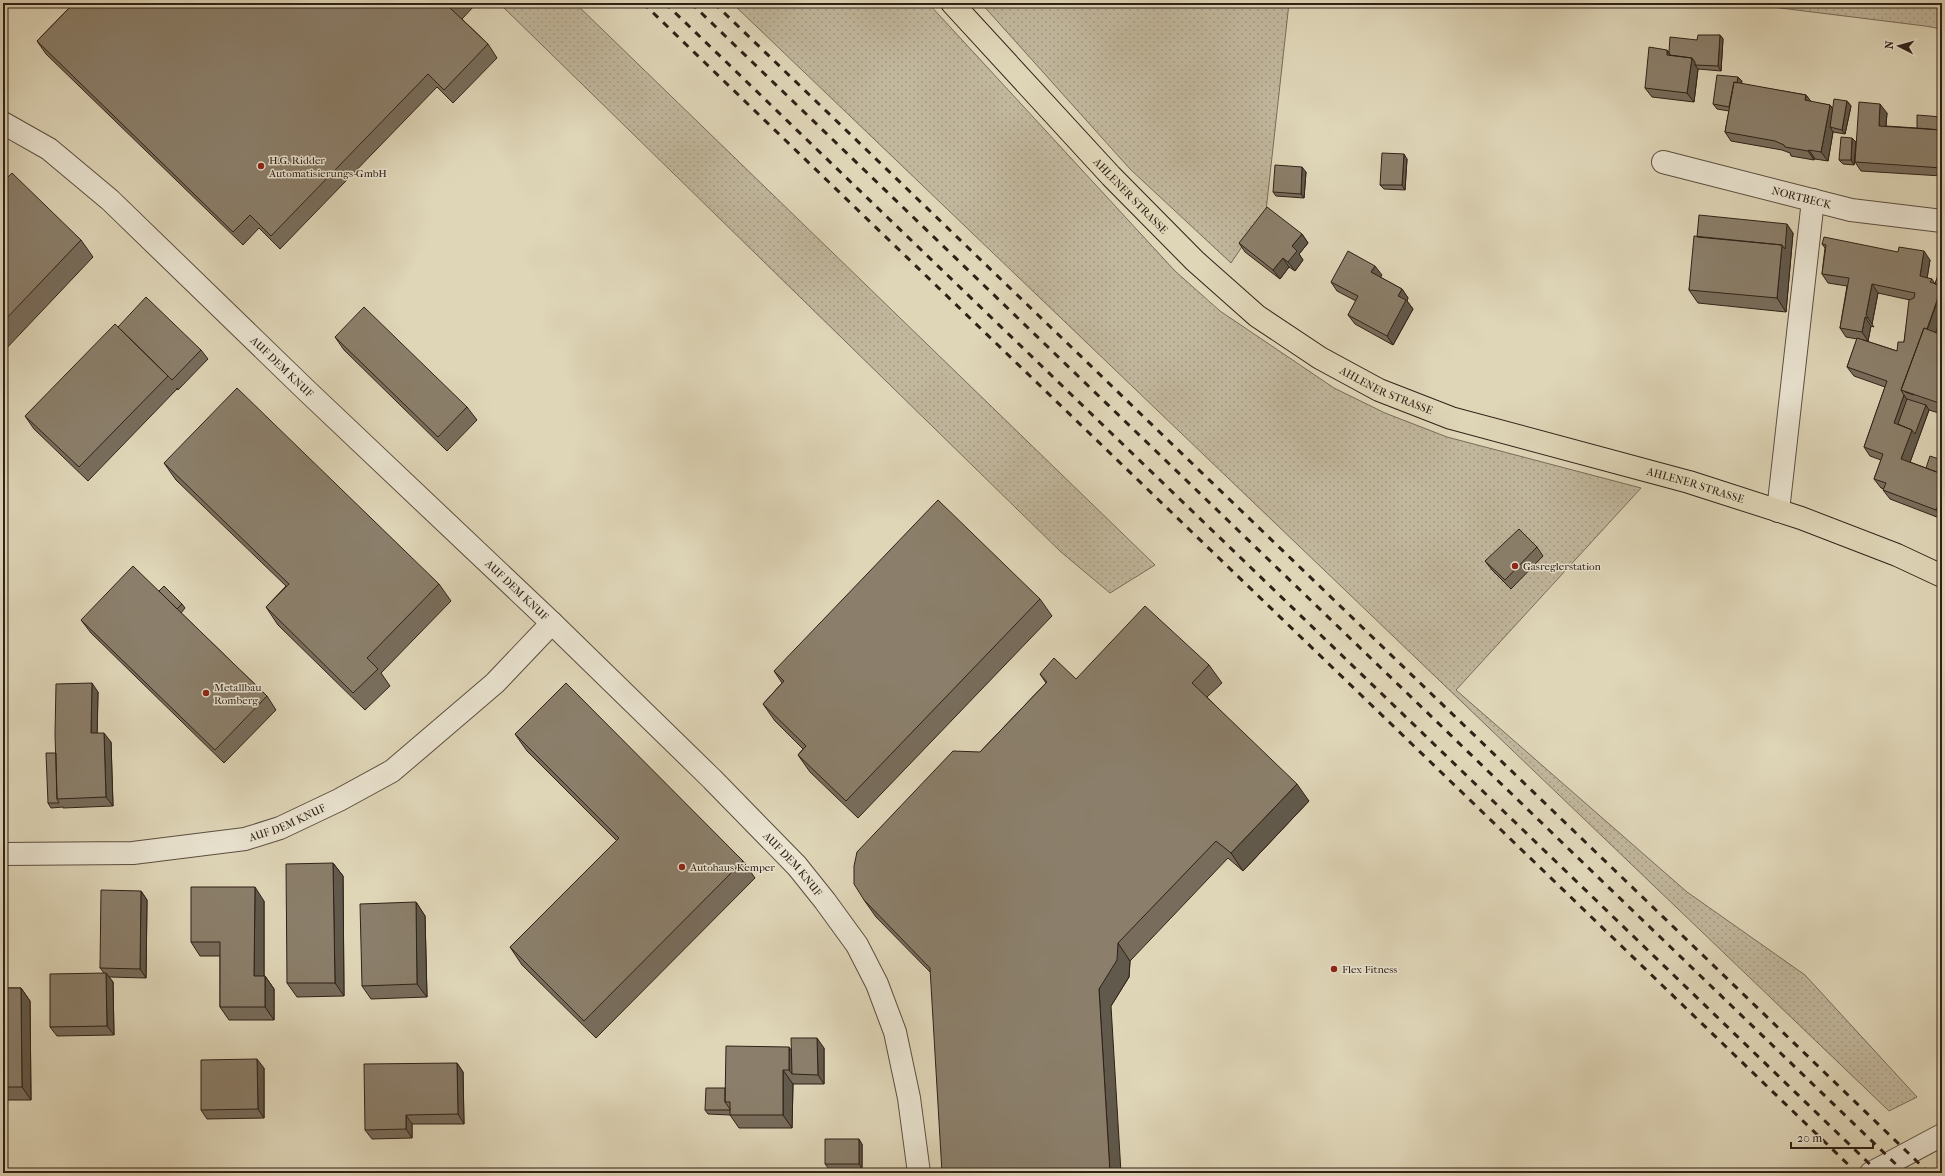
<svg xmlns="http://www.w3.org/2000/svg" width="1945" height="1176" viewBox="0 0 1945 1176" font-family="'IM FELL French Canon',serif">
	<defs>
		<pattern id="grass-dots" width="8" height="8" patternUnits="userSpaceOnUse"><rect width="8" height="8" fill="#c1b79d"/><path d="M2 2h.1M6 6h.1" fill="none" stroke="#a69d86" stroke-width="1.8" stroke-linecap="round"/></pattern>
	</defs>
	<rect width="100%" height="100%" fill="#dfd6b8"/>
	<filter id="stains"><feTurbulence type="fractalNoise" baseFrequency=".005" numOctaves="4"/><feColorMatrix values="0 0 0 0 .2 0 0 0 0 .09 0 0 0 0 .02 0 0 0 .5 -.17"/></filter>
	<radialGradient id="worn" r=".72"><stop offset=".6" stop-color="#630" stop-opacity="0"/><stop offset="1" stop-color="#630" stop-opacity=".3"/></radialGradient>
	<path fill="url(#grass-dots)" stroke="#786c5a" d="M499,3H575L1155,565L1110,593L1061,552Z
		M732,3H928L1175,271L1220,311L1334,388L1385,413L1447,437L1641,488L1456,690L1687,892L1805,975L1917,1097L1889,1111Z
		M981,3H1289L1266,211L1231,263L1130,169Z
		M1740,3H1942V29L1925,26Z"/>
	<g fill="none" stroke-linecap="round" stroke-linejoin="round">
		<g stroke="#5c4e3f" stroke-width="24">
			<g id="minor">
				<path id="s1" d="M3,123L49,149L110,200L306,390L552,623L712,779L797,866L825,901L857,945L877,984L895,1032L909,1098L919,1173"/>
				<path id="s2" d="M1663,162L1851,210L1942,221"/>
				<path d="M1778,511L1813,200"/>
				<path id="s3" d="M3,854L133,853L245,839L280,828L339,800L392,771L495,683L552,623"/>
				<path d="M1871,1173L1942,1135"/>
			</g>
		</g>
		<g stroke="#302117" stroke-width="24">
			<g id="major">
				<path id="s4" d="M952,3L1111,176L1195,261L1257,316L1320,358L1379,390L1451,418L1689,482L1801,518L1897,555L1942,576"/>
			</g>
		</g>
		<use href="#minor" stroke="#eae4d1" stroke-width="22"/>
		<use href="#major" stroke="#dfd6b8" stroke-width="22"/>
		<path stroke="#302117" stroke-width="3" stroke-dasharray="7 7" stroke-linecap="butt" d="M643,3L1857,1173
			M665,3L1879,1173
			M691,3L1905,1173
			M714,3L1929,1173"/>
	</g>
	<path fill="#786d5c" stroke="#302117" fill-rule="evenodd" d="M74,3H474L475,5L462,19L488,44L497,58L453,103L437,87L280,249L259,228L243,245L46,54L37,41Z
		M1720,35L1723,39L1721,71L1698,69L1694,102L1652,97L1645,88L1667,50L1669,52L1697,40Z
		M1738,77L1742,81L1741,84L1806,95L1811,102L1830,105L1833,109L1847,101L1851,106L1845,134L1833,132L1828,161L1815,159L1814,160L1791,156L1790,153L1782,150L1731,141L1725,132L1729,111L1717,109L1713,104Z
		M1887,113L1886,126L1917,128L1942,117V176L1861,171L1855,162Z
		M1856,142L1854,165L1843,164L1839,160Z
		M1407,159L1405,190L1384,189L1380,185Z
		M1306,172L1304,198L1276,196L1273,192Z
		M3,182L81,240L93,257L3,352Z
		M1793,233L1786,312L1698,303L1689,290L1697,237Z
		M1302,234L1308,243L1299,254L1303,260L1295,271L1289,267L1280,279L1245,252L1239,243Z
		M1822,244L1930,260L1927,278L1932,279L1935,284L1942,264V315L1936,332L1942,335V414L1929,410L1910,462L1926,468L1942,460V519L1890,499L1883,490L1884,489L1881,488L1874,479L1881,460L1870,456L1864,447L1885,387L1854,376L1847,367L1857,339L1846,337L1840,328L1847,286L1828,283L1822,274L1825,248ZM1878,293L1910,300L1904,342L1897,351L1863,340L1868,341L1871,326L1874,327L1872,324Z
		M1382,275L1380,277L1402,289L1408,298L1407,301L1413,309L1393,345L1355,324L1348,315L1356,301L1337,291L1331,282Z
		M118,327L201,350L208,359L178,390L177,388V389L88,481L34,429L25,416Z
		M335,337L467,407L477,420L447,451L344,350Z
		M164,463L439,584L451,601L381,673L390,686L365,710L278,625L266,607L286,586L176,480Z
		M1537,547L1543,556L1511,589L1492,570L1485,561Z
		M159,591L182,604L185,608L181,613L267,696L276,710L224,763L91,633L81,620Z
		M1040,599L1052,616L858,818L810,772L798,755L803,749L775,721L763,704L782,683L774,671Z
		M1209,665L1222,683L1207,697L1309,801L1243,871L1228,858L1130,961L1129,977L1111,1006L931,973L876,917L864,900L980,752L1046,683L1040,674L1076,679Z
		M98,692L97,733L111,742L113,806L63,808V807L51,808L48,803Z
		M515,734L743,861L755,878L596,1038L522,965L510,947L617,841L527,751Z
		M333,863L343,876L344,996L297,997L287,983Z
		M141,891L147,900L146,978L109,977L113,982L114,1035L57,1036L50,1027L104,973L100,968Z
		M264,901V976H265L274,989V1020H229L220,1007V956H200L191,942Z
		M416,902L425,916L427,997L371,999L362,986Z
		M3,988H21L30,1001L31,1100H3Z
		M824,1048V1084H793L792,1128H739L730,1115L708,1114L705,1110L725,1088L791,1050Z
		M457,1063L463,1072L464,1124H412V1138L372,1139L365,1130Z
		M264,1068V1118L207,1119L201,1110Z
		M862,1144V1169H829L825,1164Z"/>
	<path fill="#61594b" stroke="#302117" d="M1720,35L1723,39L1721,71L1718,66Z
		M1667,50L1674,59L1667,55Z
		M1692,58L1697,65H1695L1698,69L1694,102L1687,93Z
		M1738,77L1742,81L1736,112L1733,108Z
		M1806,95L1813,104L1805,100Z
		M1847,101L1851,106L1845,134L1842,130Z
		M1880,104L1887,113L1885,135L1879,126Z
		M1830,105L1836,114L1830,127L1833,132L1828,161L1821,152Z
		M1852,138L1856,142L1854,165L1851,160Z
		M1809,150L1815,159L1814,160L1808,151Z
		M1404,154L1407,159L1405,190L1402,185Z
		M1302,167L1306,172L1304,198L1301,194Z
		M1787,224L1793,233L1786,312L1777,298L1782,245Z
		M1302,234L1308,243L1299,254L1303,260L1295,271L1288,262L1292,246Z
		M1924,251L1930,260L1926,285L1920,276Z
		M1283,258L1289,267L1280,279L1273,270Z
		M1375,266L1382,275L1378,281L1371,272Z
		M1872,284L1878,293L1872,324L1866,315Z
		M1942,288V315L1914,395L1905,392Z
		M1402,289L1408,298L1407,301L1413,309L1393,345L1387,336L1398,296Z
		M1865,317L1871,326L1868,341L1862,332Z
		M1904,395L1910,404L1901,429L1894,423Z
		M1926,405L1929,410L1908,468L1901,459L1912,430Z
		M1942,496V518L1936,510Z
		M92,683L98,692L97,742L91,733Z
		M104,733L111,742L113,806L106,797Z
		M1297,784L1309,801L1243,871L1231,853Z
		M333,863L343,876L344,996L335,983Z
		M255,887L264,901V989L254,976Z
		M141,891L147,900L146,978L140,969Z
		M416,902L425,916L427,997L417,984Z
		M1118,943L1130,961L1129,977L1111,1006L1121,1173H1110L1099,989Z
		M106,973L113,982L114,1035L107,1026Z
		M265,976L274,989V1020L265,1007Z
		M21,988L30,1001L31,1100L22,1087Z
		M817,1038L824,1048V1084L818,1075Z
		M789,1047L798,1060L792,1074L789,1070Z
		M257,1059L264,1068V1118L258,1109Z
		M457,1063L463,1072L464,1124L458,1114Z
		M783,1070L793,1084L792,1128L783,1115Z
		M406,1115L412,1124V1138L406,1129Z
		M859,1139L862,1144V1169L859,1164Z"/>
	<path fill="#8b7f6b" stroke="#302117" d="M74,3H455L450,8L488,44L444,90L428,74L271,236L250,215L233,232L37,41Z
		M1698,35H1720L1718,66L1695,65V62L1692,58L1670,55L1669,52L1670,37L1697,40Z
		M1649,47L1667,50V55L1692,58L1687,93L1645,88Z
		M1717,75L1738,77L1737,83L1734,82L1729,107L1713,104Z
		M1734,82L1806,95L1805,100L1830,105L1821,152L1809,150L1808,151L1785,147L1784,145L1775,141L1725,132Z
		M1834,99L1847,101L1842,130L1830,127Z
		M1859,102L1880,104L1879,126L1942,130V168L1855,162Z
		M1917,115L1942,117L1941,130L1917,128Z
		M1841,137L1852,138L1851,160H1839Z
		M1382,153L1404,154L1402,185H1380Z
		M1275,165L1302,167L1301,194L1273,192Z
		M12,173L81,240L3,322V182Z
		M1267,207L1302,234L1292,246L1297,251L1288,262L1283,258L1273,270L1239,243Z
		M1699,215L1787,224L1785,249L1782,245L1697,237Z
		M1694,236L1782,245L1777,298L1689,290Z
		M1824,237L1898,252L1899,247L1924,251L1920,276L1932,279L1930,282L1942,286L1927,329L1924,328L1901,390L1904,395L1894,423L1912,430L1901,459L1942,474V496L1936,510L1883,490L1886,483L1874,479L1883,454L1864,447L1887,381L1847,367L1857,338L1897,351L1898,342H1904L1909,300L1914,298L1915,293L1872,284L1866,315L1868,318L1865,317L1862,332L1840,328L1849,278L1822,274L1826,245L1822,244Z
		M1348,251L1375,266L1371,272L1402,289L1398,296L1406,300L1387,336L1348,315L1358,296L1331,282Z
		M1942,264V286L1935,284Z
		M146,297L201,350L172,380L168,376L118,327Z
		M364,307L467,407L438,437L335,337Z
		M115,324L168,376L79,467L25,416Z
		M1924,328L1942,335V404L1901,390Z
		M237,388L439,584L367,658L378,669L353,693L266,607L289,584L164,463Z
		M1907,399L1926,405L1915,434L1912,430L1898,424Z
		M1930,456L1942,460V474L1926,468Z
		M938,500L1040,599L846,801L798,755L806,746L763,704L784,681L774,671Z
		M1519,529L1537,547L1505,580L1485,561Z
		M133,566L267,696L215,750L81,620Z
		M164,586L182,604L177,609L159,591Z
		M1145,606L1209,665L1192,683L1297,784L1231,853L1216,841L1118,943L1117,960L1099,989L1110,1173H942L930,968L864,900L854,884V866L857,852L953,751L980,752L1047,682L1040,674L1054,658L1076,679Z
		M92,683L91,733H104L106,797L57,799L55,734L56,684Z
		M566,683L743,861L584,1021L510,947L619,838L515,734Z
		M46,753H56L57,799L59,803H48Z
		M333,863L335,983H287L286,864Z
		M191,887H255L254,976H265V1007H220V942H191Z
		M101,890L141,891L140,969L100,968Z
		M416,902L417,984L362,986L360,904Z
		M106,973L107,1026L50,1027V974Z
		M3,988H21L22,1087H3Z
		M791,1038H817L818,1075L792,1074Z
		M726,1046L789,1047V1070H783V1115H730V1102H725Z
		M257,1059L258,1109L201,1110V1060Z
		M457,1063L458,1114L406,1115V1129L365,1130L364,1064Z
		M706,1088H725V1102L730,1109V1110H705Z
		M825,1139H859V1164H825Z"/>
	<g fill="#8f2418" stroke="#eae4d1" stroke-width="1.5">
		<circle cx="261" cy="166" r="4"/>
		<circle cx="1515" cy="566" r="4"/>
		<circle cx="206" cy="693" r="4"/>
		<circle cx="682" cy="867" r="4"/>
		<circle cx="1334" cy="969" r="4"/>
	</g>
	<g text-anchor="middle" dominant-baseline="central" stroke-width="3" stroke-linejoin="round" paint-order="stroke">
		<g font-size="11" fill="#302117" stroke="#eae4d1" text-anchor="start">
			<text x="269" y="160">H.G. Ridder<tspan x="269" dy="13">Automatisierungs-GmbH</tspan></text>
			<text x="1523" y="566">Gasreglerstation</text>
			<text x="214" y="687">Metallbau<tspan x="214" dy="13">Romberg</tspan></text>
			<text x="690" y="867">Autohaus Kemper</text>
			<text x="1342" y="969">Flex Fitness</text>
		</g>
		<g font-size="11" fill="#302117" stroke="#eae4d1">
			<text stroke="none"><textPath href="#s4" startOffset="263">AHLENER STRASSE</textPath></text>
			<text stroke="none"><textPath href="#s2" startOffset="143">NORTBECK</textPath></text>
			<text stroke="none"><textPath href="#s1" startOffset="372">AUF DEM KNUF</textPath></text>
			<text stroke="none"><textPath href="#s4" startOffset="587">AHLENER STRASSE</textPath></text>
			<text stroke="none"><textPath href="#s4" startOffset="911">AHLENER STRASSE</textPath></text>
			<text stroke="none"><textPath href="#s1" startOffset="696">AUF DEM KNUF</textPath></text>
			<text stroke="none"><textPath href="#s3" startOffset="288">AUF DEM KNUF</textPath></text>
			<text stroke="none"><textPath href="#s1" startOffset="1085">AUF DEM KNUF</textPath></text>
		</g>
	</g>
	<rect width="1945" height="1176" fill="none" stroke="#dfd6b8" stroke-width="16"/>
	<rect x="4" y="4" width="1937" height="1168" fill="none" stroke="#302117" stroke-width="2"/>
	<rect x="8" y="8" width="1929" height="1160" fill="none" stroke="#302117"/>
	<g transform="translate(1899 46) rotate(276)" stroke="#eae4d1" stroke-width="3" paint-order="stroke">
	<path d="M0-3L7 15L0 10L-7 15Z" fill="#302117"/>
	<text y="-6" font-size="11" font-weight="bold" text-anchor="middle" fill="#302117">N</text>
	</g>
	<path d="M1791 1142v6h82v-6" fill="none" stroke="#302117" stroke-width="2"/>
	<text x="1797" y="1142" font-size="12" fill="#302117" stroke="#eae4d1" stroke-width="3" paint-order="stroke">20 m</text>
	<rect width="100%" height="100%" filter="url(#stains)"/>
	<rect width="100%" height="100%" fill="url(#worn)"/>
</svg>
